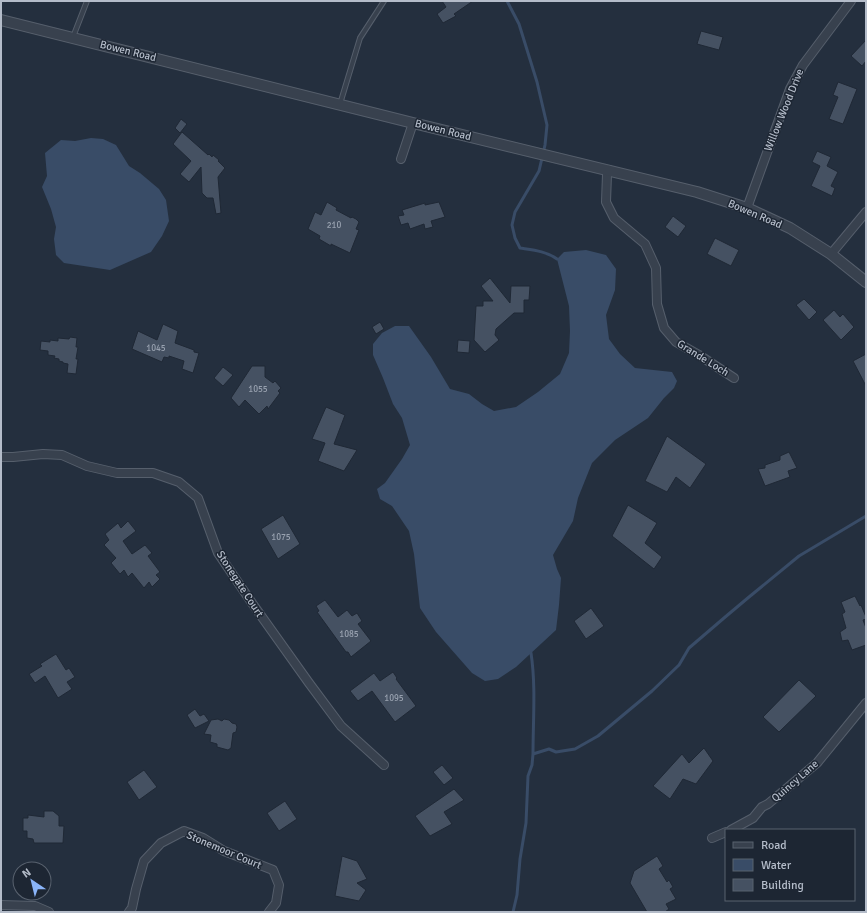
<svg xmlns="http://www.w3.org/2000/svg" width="867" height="913" viewBox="0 0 867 913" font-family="Signika,sans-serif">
	<rect width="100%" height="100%" fill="#242f3e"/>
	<path fill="#394c67" d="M91,138L103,139L116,145L129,166L140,173L159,189L166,200L169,221L162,236L151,252L110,270L64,263L56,255L54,239L56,227L51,209L42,187L47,176L45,153L61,140L75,141Z
		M586,250L606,255L616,269L615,290L606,315L609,339L620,354L635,368L672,372L677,381L674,388L664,398L648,418L615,440L592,463L578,498L573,521L553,555L557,569L561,578L559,605L556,630L516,667L498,679L485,681L472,673L436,632L420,608L414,554L409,531L392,506L380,499L377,489L385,483L402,459L410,445L402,418L393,404L383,378L373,355V344L382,333L395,326H409L431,357L450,389L469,394L482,404L494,411L516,407L538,392L560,374L569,353L570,331L569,306L557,259L564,252Z"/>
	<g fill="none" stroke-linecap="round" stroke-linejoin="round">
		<path stroke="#394c67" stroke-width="3" d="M507,1L519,24L537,82L547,125L545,145L539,171L515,212L512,225L515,238L520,248C533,250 546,251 557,259
			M533,754L549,749L556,752L575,749L598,736L652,691L679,665L689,648L724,618L749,597L799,556L866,516
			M513,912L517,895L520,859L526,823L528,776L532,765L533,754C533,720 536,686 531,653"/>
	</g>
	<path fill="#455162" stroke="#1f2835" d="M442,1H473L454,14L456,16L443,23L437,14L446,7Z
		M701,31L723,37L719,50L697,44Z
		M866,40V61L862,66L851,56Z
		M838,82L857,89L843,124L829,119L838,97L833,95Z
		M181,119L187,124L180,133L175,128Z
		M182,132L208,155L209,154L212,157L213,155L219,160L218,161L225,168L218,177L221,213L216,214L213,198H207L202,193L201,167L189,182L180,174L191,161L173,144Z
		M817,151L831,157L827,166L838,172L831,186L835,188L832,196L811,186L820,166L812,162Z
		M327,202L337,208L336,210L351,218L352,217L356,219L359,222L356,229L359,230L350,253L331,244V246L319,239L320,236L308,229L315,212L321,215Z
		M439,202L445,217L431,221L433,227L425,229L424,224L410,229L408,223L401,225L398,216L404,215L402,210L425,203V205Z
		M673,216L686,226L678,237L665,227Z
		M715,238L739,250L731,266L707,254Z
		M490,278L510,303L511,286H530L529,300H524V313H514L496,329L495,335L499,340L485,352L474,340L476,306H483V301H493L481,286Z
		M804,299L817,312L809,320L796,305Z
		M834,310L840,317L843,314L854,327L841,340L823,320Z
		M380,322L384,329L376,334L372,327Z
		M163,324L178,331L175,343L194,350V352L199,353L193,373L182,369L184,361L169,356V358L164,357L162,362L132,349L138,331L157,340Z
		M70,337L77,338L76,347H78L76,359H78L76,374L67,373L68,364L63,363V362L59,361V359L54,358L55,356L48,355V351L40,350L41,341L50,342V340L58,341V338L69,339Z
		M458,340L470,341L469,353L457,352Z
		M866,354V386L853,361Z
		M252,366H265V377L273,383L275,381L281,388L278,391L280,393L268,409L267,406L259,414L245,400L239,407L231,398Z
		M223,367L233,375L223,386L214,378Z
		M326,407L345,415L334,444L357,450L344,471L318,461L325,443L312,439Z
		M667,436L706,464L690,488L676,477L667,492L645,481Z
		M789,452L797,468L788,471L790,477L765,486L758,469L765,468V465L780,460V456Z
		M628,505L657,523L645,543L662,557L654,569L612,536Z
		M283,515L300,544L278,559L261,529Z
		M128,521L136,531L123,541L132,554L145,545L152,553L148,556L160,572L156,575L160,579L152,587L149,582L144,588L132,573L128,577L124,570L120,574L111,563L116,558L104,545L109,540L105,534L118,523L121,528Z
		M855,596L860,606L861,605L866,617V619L863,620L866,628V645L852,650L848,640L842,641L840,632L846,628L842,614L845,612L841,602Z
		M325,600L338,617L347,610L352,616L357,613L362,621L358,624L371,641L351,657L348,652H346L317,612L319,611L316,606Z
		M591,608L604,626L586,639L574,621Z
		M56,654L66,670L69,668L75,677L67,682L72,689L58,698L45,676L35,683L29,674L42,666L40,664Z
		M393,672L397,678L396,679L416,706L395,722L372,691L358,701L350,691L374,673L380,681Z
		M799,680L816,696L779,732L763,717Z
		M195,709L200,716L204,714L209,721L195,728L187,715Z
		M218,719L222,721L224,719L229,720L232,723L236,724L237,727L236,732L233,733L231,748L228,750L217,747V744L210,742L211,735L204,734L211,720Z
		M704,748L713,761L696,784L683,779L670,799L653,786L682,754L689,763Z
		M442,765L453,778L444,785L433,772Z
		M144,770L157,787L139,800L127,782Z
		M454,789L464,800L444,812L452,824L430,836L415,816Z
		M285,801L297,819L279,831L267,813Z
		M44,811H53L59,816V826H64L63,843H34L33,839L27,838V831H23V818H28V815L44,817Z
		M342,856L357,861L367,879L357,883L366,890L359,901L335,896Z
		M657,856L663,866L659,869L667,882L669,880L673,887L670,889L676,899L666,904L669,909L665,912H647L630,883L634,871Z"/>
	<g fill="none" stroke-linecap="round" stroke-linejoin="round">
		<g stroke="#565f6c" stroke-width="6">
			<path id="service" d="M73,37L87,1
				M340,104L360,38L384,1"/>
		</g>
		<g stroke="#565f6c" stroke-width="10">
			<path id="minor" d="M401,159L413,123
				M609,170L607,174L606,202L614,218L645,244L656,268L657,304L664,328L676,342L699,355L734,378
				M747,208L790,89L803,65L851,1
				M831,254L866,212
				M1,457H13L43,454L62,455L87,466L117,473H153L179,482L198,498L218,553L252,603L309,683L341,726L384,765
				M731,830L753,818L762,807L768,804L817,763L866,703
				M712,838L726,832
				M1,905L35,906L49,912
				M129,912L132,908L136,889L144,861L161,843L184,831L203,838L224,851L273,870L279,885L276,903L269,912"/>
		</g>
		<g stroke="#565f6c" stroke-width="12">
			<path id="tertiary" d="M1,20L413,123L697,192L747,208L790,228L831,254L866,282"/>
		</g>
		<use href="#service" stroke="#38414e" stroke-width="4"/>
		<use href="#minor" stroke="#38414e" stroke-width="8"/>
		<use href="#tertiary" stroke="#38414e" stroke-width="10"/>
	</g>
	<g text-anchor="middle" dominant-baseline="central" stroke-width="3" stroke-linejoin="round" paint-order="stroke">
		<g font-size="9" fill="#98a1af">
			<text x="334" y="225">210</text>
			<text x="156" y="348">1045</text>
			<text x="258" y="389">1055</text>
			<text x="281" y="537">1075</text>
			<text x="349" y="634">1085</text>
			<text x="394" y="698">1095</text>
		</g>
		<g font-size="11" fill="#b4bcc9" stroke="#1d2633">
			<text transform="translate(128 51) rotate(14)">Bowen Road</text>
			<text transform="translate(784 110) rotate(-68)">Willow Wood Drive</text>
			<text transform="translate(443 130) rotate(14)">Bowen Road</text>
			<text transform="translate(755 214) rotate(23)">Bowen Road</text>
			<text transform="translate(703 358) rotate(32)">Grande Loch</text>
			<text transform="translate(240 584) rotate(57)">Stonegate Court</text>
			<text transform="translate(795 781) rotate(-41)">Quincy Lane</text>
			<text transform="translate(224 850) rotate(23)">Stonemoor Court</text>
		</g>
	</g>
	<rect width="867" height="913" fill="none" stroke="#b4bcc9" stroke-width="4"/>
	<rect x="725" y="829" width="130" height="72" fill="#1d2633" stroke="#59626f"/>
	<rect x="733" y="842" width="20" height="6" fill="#38414e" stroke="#59626f"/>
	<text x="761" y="849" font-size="12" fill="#b4bcc9">Road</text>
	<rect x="733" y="859" width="20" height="12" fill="#394c67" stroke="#59626f"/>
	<text x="761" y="869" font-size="12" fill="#b4bcc9">Water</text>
	<rect x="733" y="879" width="20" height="12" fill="#455162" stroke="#59626f"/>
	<text x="761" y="889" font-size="12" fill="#b4bcc9">Building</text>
	<g transform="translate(32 881) rotate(325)"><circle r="19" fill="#1d2633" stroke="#59626f"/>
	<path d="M0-3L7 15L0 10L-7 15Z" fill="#8ab4f8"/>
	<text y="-6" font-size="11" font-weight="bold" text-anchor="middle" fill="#b4bcc9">N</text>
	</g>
</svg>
